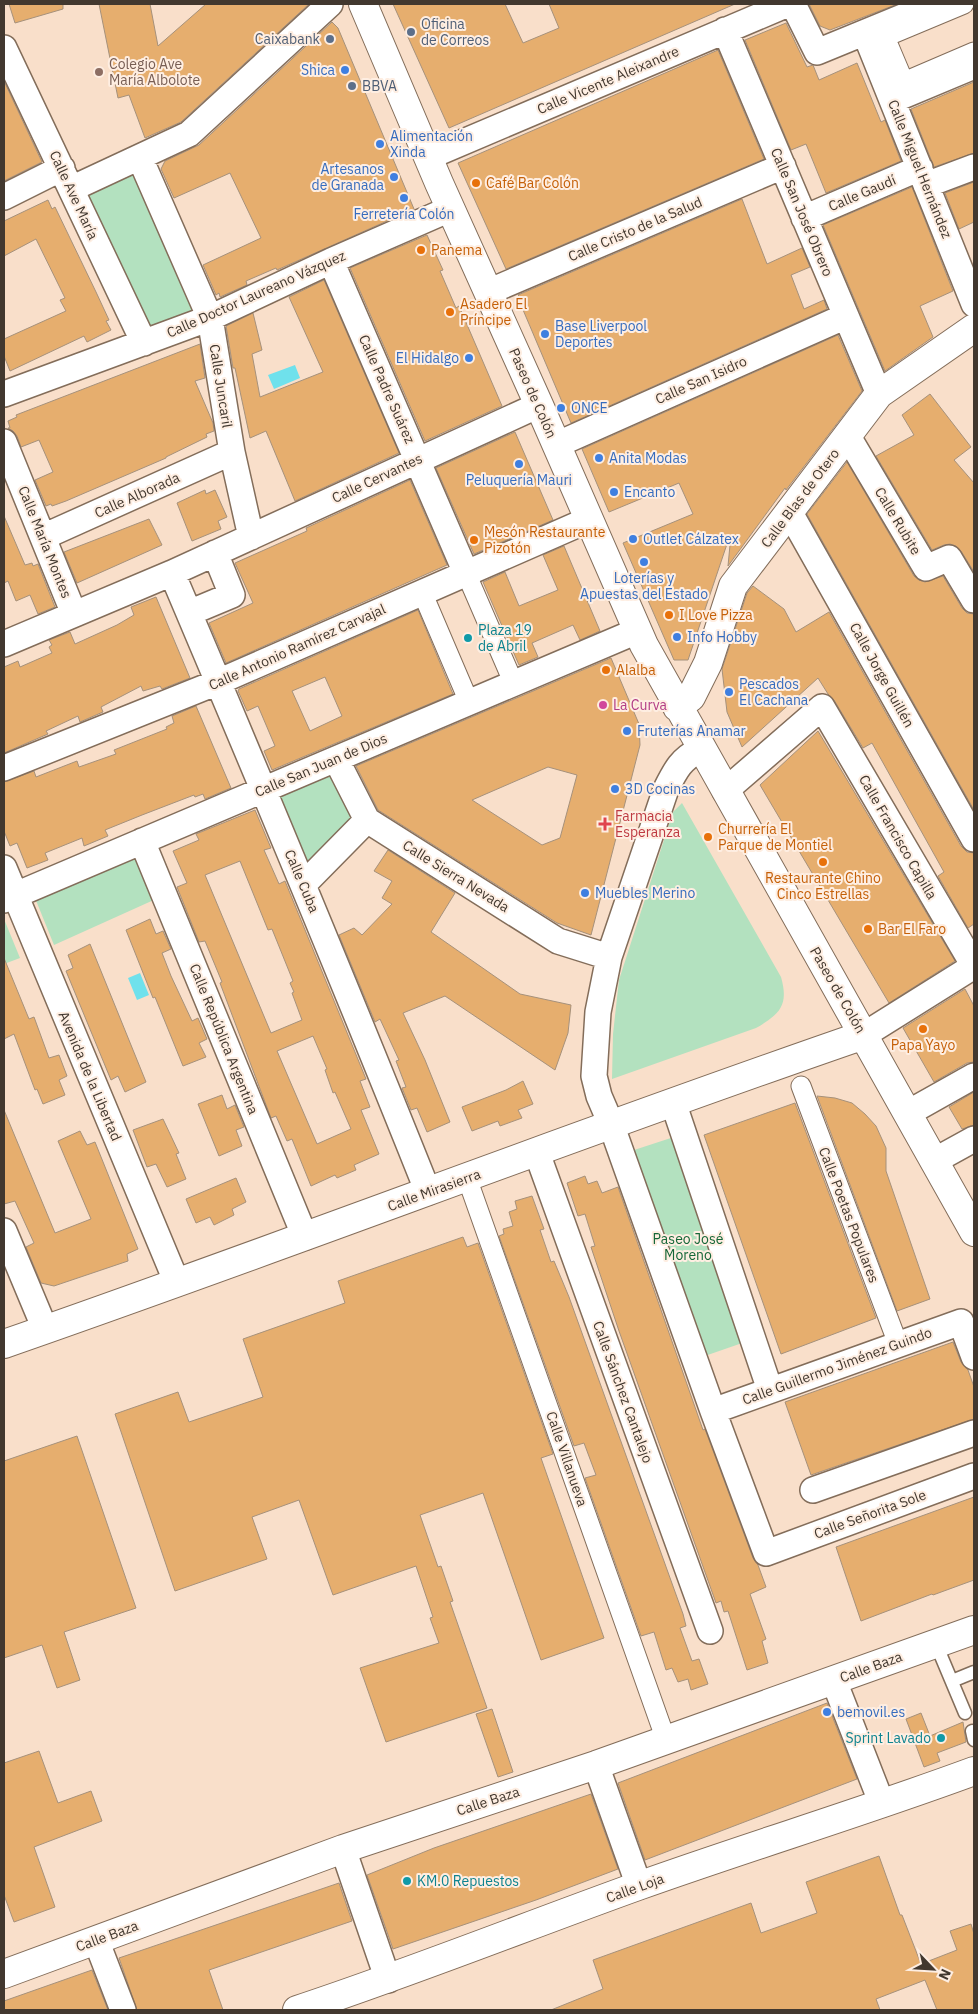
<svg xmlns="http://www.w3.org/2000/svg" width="978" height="2014" viewBox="0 0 978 2014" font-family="'IBM Plex Sans',sans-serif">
	<rect width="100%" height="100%" fill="#f9dfca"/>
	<path fill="#b3e1bf" d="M130,173L134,174L194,310L151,329L87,195Z
		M330,771L355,822L307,867L278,793Z
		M682,803L781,977C789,1005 780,1014 756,1028L612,1079L613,1034L619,980L673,812Z
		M136,852L156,899L54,945L35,898Z
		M4,919L20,958L4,964Z
		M677,1136L748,1341L699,1358L628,1152Z"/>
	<path fill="#6fe1ec" d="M295,365L300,378L274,389L268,375Z
		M140,973L149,995L137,1000L128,978Z"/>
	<path fill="#e6ae6e" stroke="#a6917b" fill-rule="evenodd" d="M9,4H63V9L15,23Z
		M99,4H150L158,46L206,4H309L181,122L145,138L129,95L118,98Z
		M393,4H505L523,43L559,28L549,4H735L449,128Z
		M809,4H895V5L830,30L820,26Z
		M332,22L338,28L414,209L277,270L276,268L246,281L247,285L220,297L219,293L216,295L203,265L261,238L230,173L174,198L161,169L165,161L199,145Z
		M786,23L807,67L813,65L819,80L857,63L881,122L885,120L901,161L826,193L806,144L791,150L745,40Z
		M718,50L764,159L506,269L458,163Z
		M4,81L42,162L4,181Z
		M974,82V153L934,167L911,109Z
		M974,182V222L959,229L945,193Z
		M912,187L953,291L920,306L933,337L885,371L823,225Z
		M742,199L767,264L802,248L810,267L791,275L804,309L824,300L827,309L571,423L518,298L520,297L518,295Z
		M48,200L52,209L55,207L96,292L109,320L106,321L111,330L87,342L84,336L10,371L4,356V339L66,311L60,300L65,298L36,239L4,256V221Z
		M427,235L443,270L440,271L456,308L459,306L502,406L425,441L350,268Z
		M324,280L399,453L295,501L266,431L250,438L235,368H233L226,326L253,313L262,350L252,354L260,397L323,372L289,297Z
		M838,335L862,391L786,490L785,488L728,566L730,545L727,544L688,660H674L623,543L693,514L679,483L609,512L582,449Z
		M200,344L205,378L195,381L213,423L214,431L206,434L207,437L166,457V458L66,501L52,506L51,504L46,506L35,480L53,472L39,440L21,447L17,436L13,431L8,428H10L8,421L17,417L16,415Z
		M930,394L971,447L954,460L974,483V572L961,551L956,546L950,544L944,545L932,550L876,456L914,435L902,415Z
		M515,432L553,520L474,554L436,468Z
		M847,462L914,576L919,580L925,582L943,576L962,608L967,613L974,614V810L807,514Z
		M410,480L447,565L226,663L209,623L253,603L235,563L307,531L306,528Z
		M205,490L206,494L215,490L227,517L218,521L221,529L192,541L177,503Z
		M4,516L25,565L32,563L33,566L38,564L55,607L38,614L30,595L16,601L8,581L4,583Z
		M149,519L162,545L77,583L64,552Z
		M564,546L600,631L580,640L573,625L532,643L538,657L519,665L483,582L505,572L519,606L558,590L543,555Z
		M753,586L784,609L796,632L829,612L961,846L967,852L974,853V924L968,928L938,876L944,872L872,743L863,748L834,700L828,694L818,678L742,747L727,712L722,669L747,593Z
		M156,597L190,678L162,689L160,686L143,691L141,686L101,707L103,712L80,722L78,716L46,731L48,734L4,753V667L18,661L20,667L52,653L49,647L52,645L49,640L70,632L75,644L117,625L134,615L131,607Z
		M418,610L453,694L272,770L264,751L275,746L258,706L247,711L238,691L239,689ZM325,677L342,716L310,731L292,691Z
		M611,658L639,724L640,745L591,935L557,923L378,810L356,766ZM548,767L577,775L560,838L542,845L472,800Z
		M196,706L231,788L205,799L203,794L195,797L194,795L142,815L105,830L108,836L84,846L82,838L45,853L48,860L27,868L17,843L10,846L4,831V782L34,771L36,777L77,761L79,767L116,754L114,750L167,729L166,727L174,723L172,716Z
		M818,731L955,961L889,1003L760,785Z
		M255,810L271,848L264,850L279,884L285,881L366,1079L360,1081L370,1107L361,1110L379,1154L354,1165L356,1170L337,1178L335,1175L311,1186L292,1139L287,1141L276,1116L271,1118L220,983L222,982L205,941L199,942L177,887L187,883L173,851L199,840L196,834ZM240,861L268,930L272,929L293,981L290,983L294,992L292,993L302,1020L271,1033L205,875ZM313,1036L327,1069L325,1070L333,1093L335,1092L351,1129L317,1144L277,1051Z
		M388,850L455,893L431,932L520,994L571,1005L568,1033L555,1070L445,996L403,1013L425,1060L450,1122L427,1132L417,1108L411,1110L402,1088L406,1087L396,1061L399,1060L380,1019L375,1022L339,935L354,928L362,935L392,904L382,898L392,881L374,871Z
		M150,919L156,934L163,931L171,949L162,953L171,976L192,1021L198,1018L207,1039L199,1043L206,1057L183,1066L155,997L153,998L126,930Z
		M90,944L146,1082L125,1092L118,1076L111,1080L66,971L73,968L68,955Z
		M4,958L29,1019L34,1017L49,1058L59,1055L67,1076L59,1080L65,1095L43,1104L37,1089L35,1090L14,1034L4,1039Z
		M965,989L974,1006V1062L967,1063L934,1082L903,1028Z
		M523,1081L533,1104L518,1110L522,1118L500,1126L498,1121L472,1131L462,1107L506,1090Z
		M974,1092V1125L962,1129L949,1107Z
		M222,1095L227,1109L235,1105L244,1127L236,1130L242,1146L219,1156L198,1104Z
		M817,1096L835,1098L852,1103L865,1114L876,1126L886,1148V1171L930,1299L897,1311Z
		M795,1103L876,1318L781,1354L704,1135Z
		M4,1110L55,1233L91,1219L58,1141L80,1131L87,1145L95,1142L138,1249L127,1254L128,1261L54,1286L41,1283L26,1247L34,1243L15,1201L4,1204Z
		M163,1119L179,1153L176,1154L186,1179L167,1187L156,1164L147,1167L133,1130Z
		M585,1176L588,1184L597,1181L602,1193L618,1187L703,1430L705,1429L753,1558L758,1565L766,1587L750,1594L766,1639L762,1641L768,1663L747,1670L728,1611L724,1612L721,1601L716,1603L619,1331L591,1247L595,1246L585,1214L578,1216L567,1183Z
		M236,1178L246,1202L232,1209L234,1215L214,1225L210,1217L196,1223L186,1199Z
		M532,1196L544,1229L540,1230L551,1262L554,1261L569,1297L683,1614L686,1626L680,1628L692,1661L699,1659L708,1684L691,1690L688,1679L678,1682L672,1668L666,1670L654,1632L641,1636L585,1478L596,1475L584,1443L574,1446L499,1236L504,1234L503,1229L513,1226L509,1212L517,1209L515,1201Z
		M463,1237L467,1247L478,1243L553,1454L541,1458L604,1638L541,1660L483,1493L420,1515L438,1567L441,1566L453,1601L450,1602L487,1708L386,1742L360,1668L439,1643L430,1618L433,1617L416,1566L333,1595L299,1500L252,1517L267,1559L175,1591L115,1414L178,1392L189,1422L263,1397L243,1339L345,1303L338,1281Z
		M953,1342L961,1362L968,1370L974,1387V1419L811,1475L785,1402Z
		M77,1436L136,1608L64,1632L80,1680L57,1688L42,1645L4,1658V1461Z
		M974,1497V1580L933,1595L932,1594L861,1621L836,1547Z
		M827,1703L857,1779L645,1860L618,1783Z
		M492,1709L513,1772L498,1777L476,1714Z
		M921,1713L930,1736L963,1722L966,1742L937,1753L940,1761L924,1767L906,1719Z
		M39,1751L58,1803L91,1791L102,1821L34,1847L55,1907L14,1922L4,1895V1763Z
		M591,1794L618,1869L536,1900L393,1949L367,1875L434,1848Z
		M879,1856L900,1915H902L921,1964L957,1950L950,1931L971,1924L974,1934V2010H937L925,1980L876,1999L880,2010H551L603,1989L593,1960L751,1903L761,1933L817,1913L806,1882Z
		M339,1883L352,1921L209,1970L223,2010H137L119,1958Z
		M92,1970L108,2010H4V2001Z"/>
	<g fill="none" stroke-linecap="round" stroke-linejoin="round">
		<g stroke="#836d5a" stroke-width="15">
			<path id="service" d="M936,1644L965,1713
				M952,1681L974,1672
				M972,1731L974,1740"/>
		</g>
		<g stroke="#836d5a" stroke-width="21">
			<path id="pedestrian" d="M964,4L885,37L904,82L974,52
				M466,573L514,684
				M422,592L469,702
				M801,1086L898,1344
				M467,1178L666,1740"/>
		</g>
		<g stroke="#836d5a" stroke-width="28">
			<path id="minor" d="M793,4L817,52L934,4
				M725,30L879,394
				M865,33L974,304
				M4,48L144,343
				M893,100L974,66
				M428,157L788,4
				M140,158L210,318L232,452L251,537
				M926,185L974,167
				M71,189L189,134L330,4
				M4,197L62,168
				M804,218L920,168
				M331,261L466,573
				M488,292L783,166
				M4,394L210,318L331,261L450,209
				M847,435L926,568L949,558L974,600
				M4,442L74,614
				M556,445L846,316
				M789,511L974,839
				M43,537L232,452
				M172,573C259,778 345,984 428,1192
				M189,613L232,595L215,553
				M4,644L172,573L539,405
				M701,749C681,759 676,769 666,789L609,957L598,1012L594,1076L599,1096L611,1124L713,1411L766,1553L974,1476
				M336,759L367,820L558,941L609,957
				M4,768L218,682L588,520
				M725,791L822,707L974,966L864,1035
				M142,841L305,1237
				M4,868L177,1283
				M304,884L367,820
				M4,900L637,631
				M673,1102L770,1390
				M908,1113L974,1076
				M537,1153L710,1631
				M934,1161L974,1139
				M4,1231L45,1329
				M713,1411L961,1322L974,1357
				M813,1490L974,1433
				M834,1681L882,1804
				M596,1765L639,1886
				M343,1849L388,1980
				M96,1940L123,2010"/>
		</g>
		<g stroke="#836d5a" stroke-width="30">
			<path id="tertiary" d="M363,4L439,183L539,405L644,645L974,1232
				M677,707L691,697L708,663L733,586L879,394L974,328
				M4,1344C292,1244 576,1134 864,1035
				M4,1974L343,1849L596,1765L974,1630
				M297,2010C412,1972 524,1927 638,1886C750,1846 863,1812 974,1771"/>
		</g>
		<use href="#service" stroke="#fff" stroke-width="12"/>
		<use href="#pedestrian" stroke="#fff" stroke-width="19"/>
		<use href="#minor" stroke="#fff" stroke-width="25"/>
		<use href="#tertiary" stroke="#fff" stroke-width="28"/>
	</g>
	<g fill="#5c6f8a" stroke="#feeee2" stroke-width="2">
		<circle cx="411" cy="32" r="5"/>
		<circle cx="330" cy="39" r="5"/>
		<circle cx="352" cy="86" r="5"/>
	</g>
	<g fill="#3f7fe0" stroke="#feeee2" stroke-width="2">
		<circle cx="345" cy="70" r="5"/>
		<circle cx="380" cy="144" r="5"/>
		<circle cx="394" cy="177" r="5"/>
		<circle cx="404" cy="198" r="5"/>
		<circle cx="545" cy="334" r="5"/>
		<circle cx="469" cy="358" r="5"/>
		<circle cx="561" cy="408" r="5"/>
		<circle cx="599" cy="458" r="5"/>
		<circle cx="519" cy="464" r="5"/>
		<circle cx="614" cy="492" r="5"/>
		<circle cx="633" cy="539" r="5"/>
		<circle cx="644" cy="562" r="5"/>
		<circle cx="677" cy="637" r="5"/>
		<circle cx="729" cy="692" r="5"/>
		<circle cx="627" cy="731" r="5"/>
		<circle cx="615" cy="789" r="5"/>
		<circle cx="585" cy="893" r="5"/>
		<circle cx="827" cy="1712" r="5"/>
	</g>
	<circle fill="#8d6e63" stroke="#feeee2" stroke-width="2" cx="99" cy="72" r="5"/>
	<g fill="#e8710a" stroke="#feeee2" stroke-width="2">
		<circle cx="476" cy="183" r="5"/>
		<circle cx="421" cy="250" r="5"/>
		<circle cx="450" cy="312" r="5"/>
		<circle cx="474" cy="540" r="5"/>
		<circle cx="669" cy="615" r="5"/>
		<circle cx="606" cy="670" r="5"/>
		<circle cx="708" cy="837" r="5"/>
		<circle cx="823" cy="862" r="5"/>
		<circle cx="868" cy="929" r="5"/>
		<circle cx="923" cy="1029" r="5"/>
	</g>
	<g fill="#0f9aa8" stroke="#feeee2" stroke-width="2">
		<circle cx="468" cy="638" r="5"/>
		<circle cx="941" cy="1738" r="5"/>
		<circle cx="407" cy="1881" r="5"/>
	</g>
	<circle fill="#d1479c" stroke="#feeee2" stroke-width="2" cx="603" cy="705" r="5"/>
	<path fill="#e0444e" stroke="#feeee2" stroke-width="2" d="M602.5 816.5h5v5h5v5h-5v5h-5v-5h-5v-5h5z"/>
	<g text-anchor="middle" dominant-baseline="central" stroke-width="4" stroke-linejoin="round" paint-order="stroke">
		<g font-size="14" fill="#4e5e75" stroke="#feeee2" text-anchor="start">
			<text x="421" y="24">Oficina<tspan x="421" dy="16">de Correos</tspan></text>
			<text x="320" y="39" text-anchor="end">Caixabank</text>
			<text x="362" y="86">BBVA</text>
		</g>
		<g font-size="14" fill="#785e54" stroke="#feeee2" text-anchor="start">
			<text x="109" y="64">Colegio Ave<tspan x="109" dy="16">María Albolote</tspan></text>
		</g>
		<g font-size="14" fill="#366cbe" stroke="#feeee2" text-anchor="start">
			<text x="335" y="70" text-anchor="end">Shica</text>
			<text x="390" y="136">Alimentación<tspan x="390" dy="16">Xinda</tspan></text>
			<text x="384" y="169" text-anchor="end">Artesanos<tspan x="384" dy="16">de Granada</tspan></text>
			<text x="404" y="214" text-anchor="middle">Ferretería Colón</text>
			<text x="555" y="326">Base Liverpool<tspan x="555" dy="16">Deportes</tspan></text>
			<text x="459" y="358" text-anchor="end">El Hidalgo</text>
			<text x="571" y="408">ONCE</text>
			<text x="609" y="458">Anita Modas</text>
			<text x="519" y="480" text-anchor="middle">Peluquería Mauri</text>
			<text x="624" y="492">Encanto</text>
			<text x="643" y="539">Outlet Cálzatex</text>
			<text x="644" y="578" text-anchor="middle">Loterías y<tspan x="644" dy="16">Apuestas del Estado</tspan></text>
			<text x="687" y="637">Info Hobby</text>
			<text x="739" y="684">Pescados<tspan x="739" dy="16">El Cachana</tspan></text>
			<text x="637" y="731">Fruterías Anamar</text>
			<text x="625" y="789">3D Cocinas</text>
			<text x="595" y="893">Muebles Merino</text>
			<text x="837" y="1712">bemovil.es</text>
		</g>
		<g font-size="14" fill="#42382f" stroke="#feeee2">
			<text transform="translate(608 80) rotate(-23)">Calle Vicente Aleixandre</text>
			<text transform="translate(920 169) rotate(68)">Calle Miguel Hernández</text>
			<text transform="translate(862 193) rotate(-23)">Calle Gaudí</text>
			<text transform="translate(74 195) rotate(65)">Calle Ave María</text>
			<text transform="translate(802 212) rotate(67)">Calle San José Obrero</text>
			<text transform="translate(635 229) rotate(-23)">Calle Cristo de la Salud</text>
			<text transform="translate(256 294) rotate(-24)">Calle Doctor Laureano Vázquez</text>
			<text transform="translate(701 380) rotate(-24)">Calle San Isidro</text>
			<text transform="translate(221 386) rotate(81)">Calle Juncaril</text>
			<text transform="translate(387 389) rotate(66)">Calle Padre Suárez</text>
			<text transform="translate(533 393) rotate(66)">Paseo de Colón</text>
			<text transform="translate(377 478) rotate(-25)">Calle Cervantes</text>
			<text transform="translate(137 495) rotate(-24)">Calle Alborada</text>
			<text transform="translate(800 498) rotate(-53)">Calle Blas de Otero</text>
			<text transform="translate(898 521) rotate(59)">Calle Rubite</text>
			<text transform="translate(45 542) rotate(68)">Calle María Montes</text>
			<text transform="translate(297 647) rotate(-24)">Calle Antonio Ramírez Carvajal</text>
			<text transform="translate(882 675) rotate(61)">Calle Jorge Guillén</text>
			<text transform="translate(321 765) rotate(-23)">Calle San Juan de Dios</text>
			<text transform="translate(898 837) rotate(60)">Calle Francisco Capilla</text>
			<text transform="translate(456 876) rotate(32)">Calle Sierra Nevada</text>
			<text transform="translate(302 881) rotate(67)">Calle Cuba</text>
			<text transform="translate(838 990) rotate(60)">Paseo de Colón</text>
			<text transform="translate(224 1039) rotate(68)">Calle República Argentina</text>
			<text transform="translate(90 1076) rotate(67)">Avenida de la Libertad</text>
			<text transform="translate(434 1190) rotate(-20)">Calle Mirasierra</text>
			<text transform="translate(849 1215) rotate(69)">Calle Poetas Populares</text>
			<text transform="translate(837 1366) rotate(-20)">Calle Guillermo Jiménez Guindo</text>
			<text transform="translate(623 1392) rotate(70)">Calle Sánchez Cantalejo</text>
			<text transform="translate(567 1459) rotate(71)">Calle Villanueva</text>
			<text transform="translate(870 1514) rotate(-20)">Calle Señorita Sole</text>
			<text transform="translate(871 1667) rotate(-20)">Calle Baza</text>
			<text transform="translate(488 1801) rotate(-18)">Calle Baza</text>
			<text transform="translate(635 1888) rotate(-20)">Calle Loja</text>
			<text transform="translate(107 1936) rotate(-20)">Calle Baza</text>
		</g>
		<g font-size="14" fill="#c56008" stroke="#feeee2" text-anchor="start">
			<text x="486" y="183">Café Bar Colón</text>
			<text x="431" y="250">Panema</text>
			<text x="460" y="304">Asadero El<tspan x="460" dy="16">Príncipe</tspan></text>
			<text x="484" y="532">Mesón Restaurante<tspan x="484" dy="16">Pizotón</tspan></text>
			<text x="679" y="615">I Love Pizza</text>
			<text x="616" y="670">Alalba</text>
			<text x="718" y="829">Churrería El<tspan x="718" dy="16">Parque de Montiel</tspan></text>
			<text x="823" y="878" text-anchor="middle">Restaurante Chino<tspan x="823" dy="16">Cinco Estrellas</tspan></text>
			<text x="878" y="929">Bar El Faro</text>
			<text x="923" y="1045" text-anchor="middle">Papa Yayo</text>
		</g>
		<g font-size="14" fill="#0d838f" stroke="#feeee2" text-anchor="start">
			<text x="478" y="630">Plaza 19<tspan x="478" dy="16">de Abril</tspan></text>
			<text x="931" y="1738" text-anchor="end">Sprint Lavado</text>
			<text x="417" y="1881">KM.0 Repuestos</text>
		</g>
		<g font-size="14" fill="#b23c85" stroke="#feeee2" text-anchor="start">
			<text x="613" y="705">La Curva</text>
		</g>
		<g font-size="14" fill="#be3a42" stroke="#feeee2" text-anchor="start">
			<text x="615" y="816">Farmacia<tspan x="615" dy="16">Esperanza</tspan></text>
		</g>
		<g font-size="14" fill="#156738" stroke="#feeee2">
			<text x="688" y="1239">Paseo José<tspan x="688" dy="16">Moreno</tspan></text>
		</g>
	</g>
	<rect width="978" height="2014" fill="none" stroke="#42382f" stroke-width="10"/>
	<g transform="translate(933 1969) rotate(115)" stroke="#feeee2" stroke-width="4" paint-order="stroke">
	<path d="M0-4L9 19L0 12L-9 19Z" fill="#42382f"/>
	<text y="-8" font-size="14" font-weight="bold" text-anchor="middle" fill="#42382f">N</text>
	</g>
</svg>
